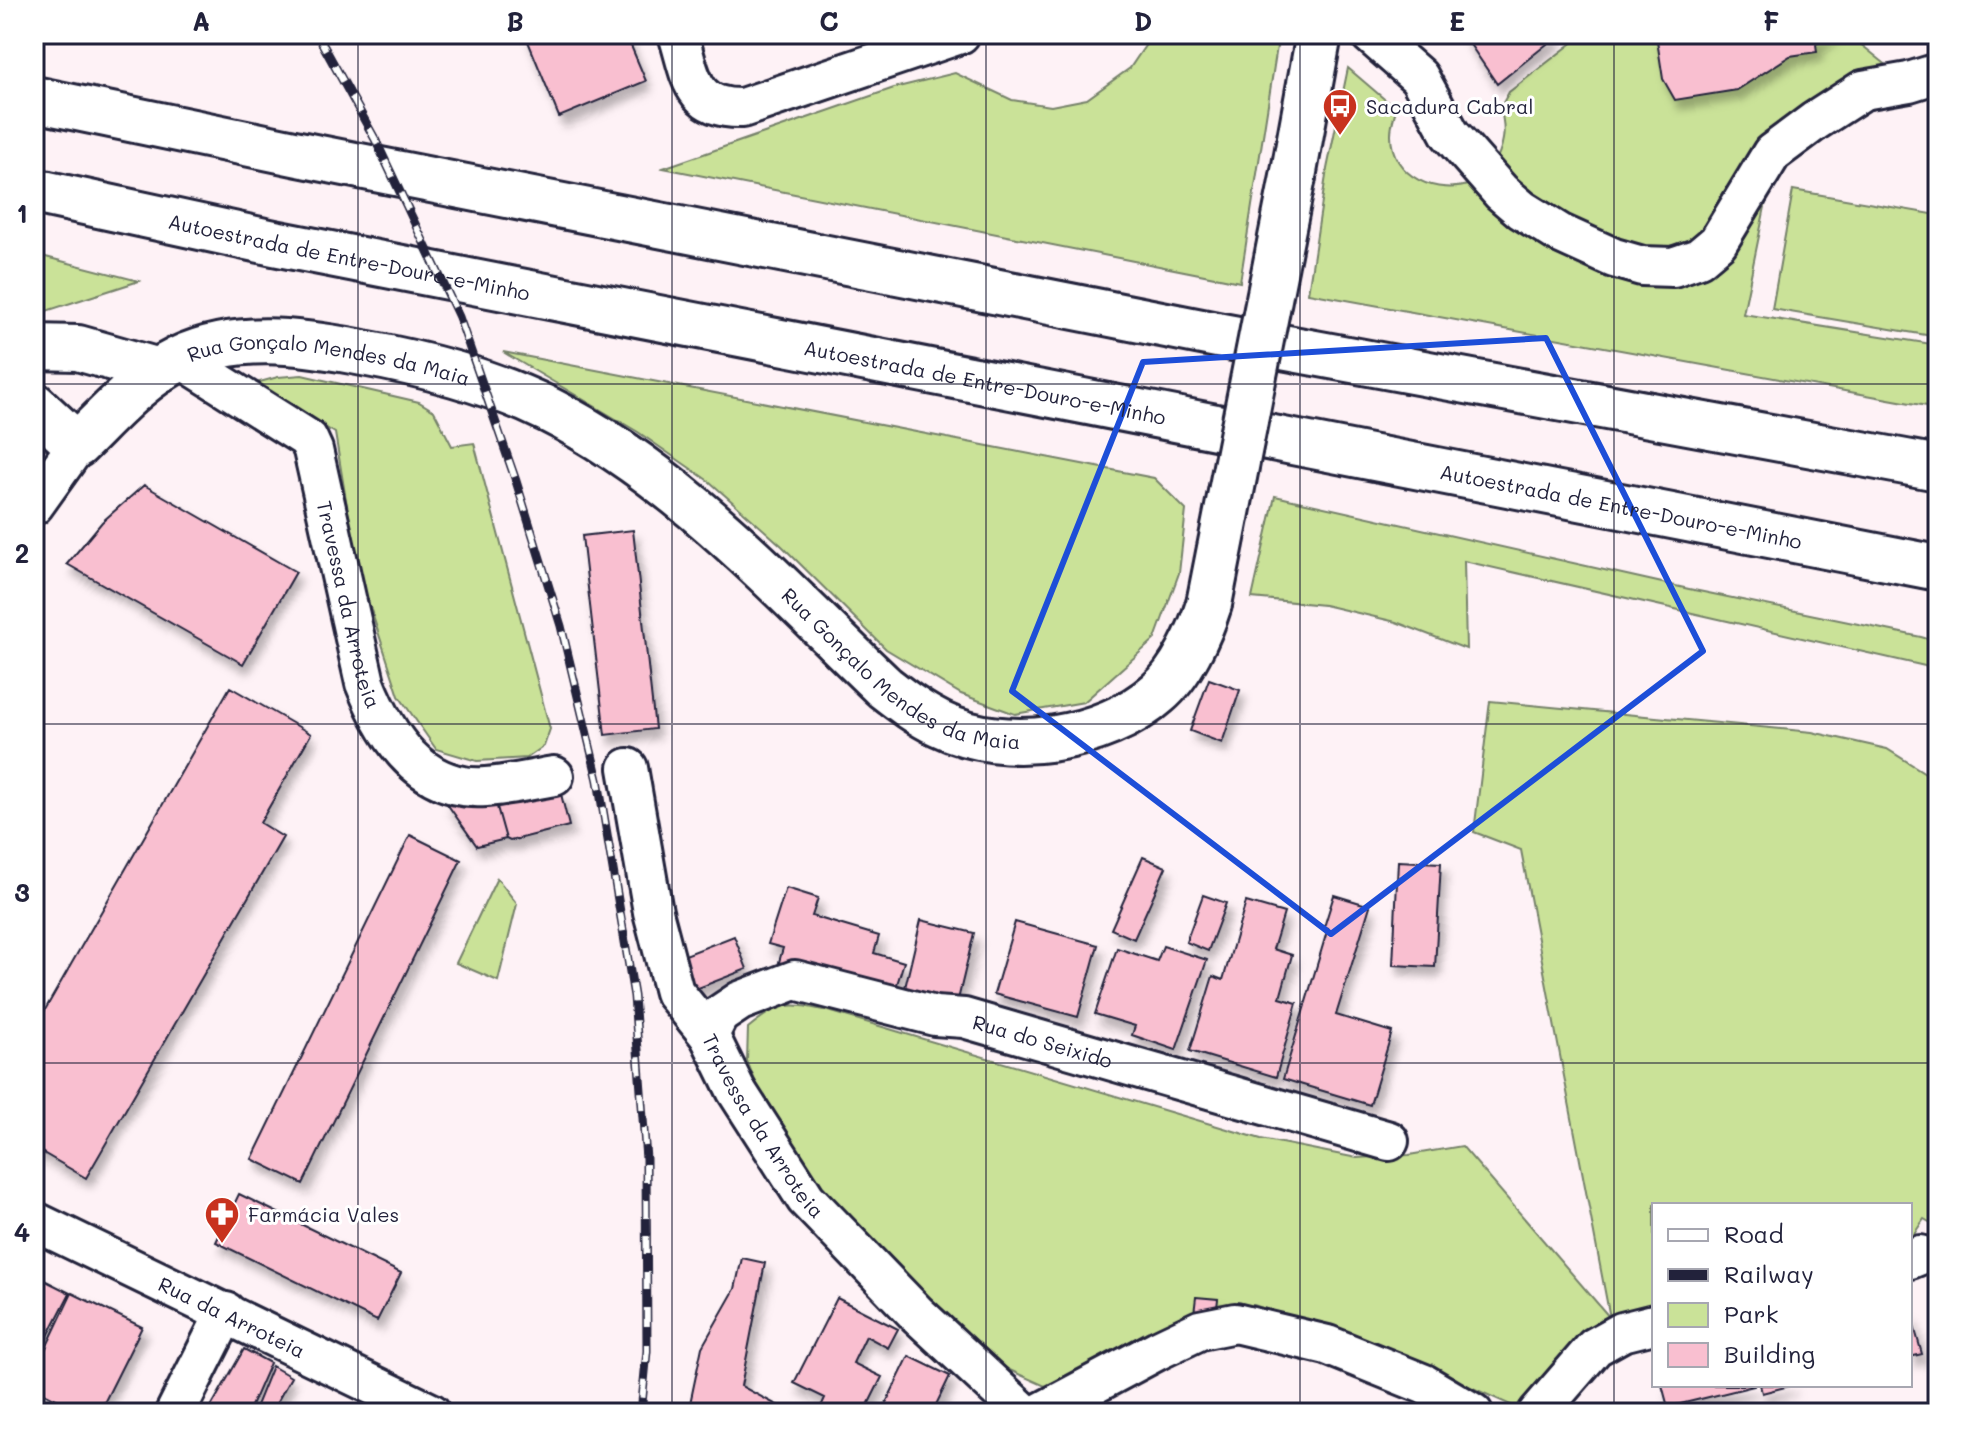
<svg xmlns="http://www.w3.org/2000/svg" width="1972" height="1447" viewBox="0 0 1972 1447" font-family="Mali,sans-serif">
	<defs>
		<filter id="shadow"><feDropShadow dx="5" dy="9" stdDeviation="4" flood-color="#0004"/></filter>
	</defs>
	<rect width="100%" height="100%" fill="#fef2f6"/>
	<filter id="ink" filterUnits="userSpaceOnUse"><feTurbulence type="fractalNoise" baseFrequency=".0125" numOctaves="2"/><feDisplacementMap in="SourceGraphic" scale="16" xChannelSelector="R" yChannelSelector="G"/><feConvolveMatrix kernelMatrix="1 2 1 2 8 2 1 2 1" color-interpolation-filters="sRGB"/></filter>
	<g filter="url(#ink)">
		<path fill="#cae298" stroke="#76826a" stroke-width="2" d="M1153,34H1279L1240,282L663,168L894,88L955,73L1012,100L1051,106L1087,99L1130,68Z
			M1584,34H1848L1894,71L1883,74L1710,234L1672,256L1607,246L1492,168C1504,147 1507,130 1500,108L1509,92Z
			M1348,68L1396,109C1394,117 1391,125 1391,134C1390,177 1438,197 1473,183L1684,275L1775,158L1743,314L1938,345V408L1308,293L1327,169Z
			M1793,190L1938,215V337L1772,309Z
			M34,254L139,281L34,315Z
			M503,352L1154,478L1186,510L1179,573L1155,639L1084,702L1015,714L961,694L886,649L782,546L710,482L638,432Z
			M302,375L419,402L434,411L452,446L474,443L550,729L544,746L527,758L477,761L436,749L399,696L357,567L335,433L252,384L278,377Z
			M1275,496L1689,589L1921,637L1938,642V669L1464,561L1466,649L1396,622L1324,605L1252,598Z
			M1490,701L1812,732L1887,749L1938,781V1227L1924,1219L1910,1240V1205H1654V1310L1611,1320L1587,1329L1549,1374L1526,1412L1404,1357L1254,1305L1181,1324L1045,1386L1003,1367L892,1266L808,1172L765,1105L747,1061L748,1028C783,999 790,1003 832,1012L1261,1139L1357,1158L1409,1155L1462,1146L1610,1318L1521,850L1474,832Z
			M497,878L517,904L498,981L456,963Z"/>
		<path fill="#f9bfd0" stroke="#22223b" stroke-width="2" filter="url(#shadow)" d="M525,34H626L646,81L559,117Z
			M1463,34H1555L1557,36L1497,84Z
			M1656,34H1832L1816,44L1817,52L1790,56L1737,90L1675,100L1663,79Z
			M144,485L296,572L243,664L67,564L102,522Z
			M633,530L655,729L605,735L582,536Z
			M1209,679L1240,690L1222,743L1190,731Z
			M230,687L311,734L260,823L283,837L86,1178L38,1150L37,1153L34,1152V1029Z
			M561,794L569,826L510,841L506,839L497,807Z
			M445,801L497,807L506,839L477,846Z
			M410,835L461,860L303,1184L252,1159Z
			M1143,857L1166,867L1134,939L1111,929Z
			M1398,861L1441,863L1435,967L1393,965Z
			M786,888L818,898L812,916L879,936L874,953L904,962L893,997L779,962L783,948L768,944Z
			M1203,895L1226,903L1208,951L1186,942Z
			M1334,895L1370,906L1336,1015L1392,1032L1370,1105L1283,1079L1328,928L1324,927Z
			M1246,902L1284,913L1273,949L1292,955L1280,998L1297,1003L1276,1077L1190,1051L1213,976L1223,980Z
			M921,920L974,933L957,1004L904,992Z
			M1015,922L1098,945L1078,1017L994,994Z
			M734,936L747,969L688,992L675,959Z
			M1163,946L1207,960L1176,1050L1132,1035L1135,1026L1095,1014L1117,948L1157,961Z
			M239,1194L401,1273L377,1321L216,1242Z
			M742,1258L765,1263L741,1386L788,1411L787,1413H688L702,1347L735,1289Z
			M34,1275L70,1293L34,1363Z
			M72,1293L142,1327L99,1413H84L34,1388V1373Z
			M1196,1297L1218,1299L1216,1316L1194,1314Z
			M837,1298L898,1329L888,1348L866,1336L853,1363L882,1377L864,1413H818L825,1398L794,1383Z
			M1910,1312L1922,1354L1910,1357Z
			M244,1349L270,1363L248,1413H221L211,1407Z
			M909,1356L950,1376L932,1413H881Z
			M272,1366L291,1377L271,1413H253Z
			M1662,1385H1754V1386L1668,1407Z
			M1760,1385H1793L1762,1393Z
			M1197,1404L1242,1413H1195Z"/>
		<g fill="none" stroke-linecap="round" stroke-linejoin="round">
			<g stroke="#22223b" stroke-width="44">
				<g id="street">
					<path d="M678,34C691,75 690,109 742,108L960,34"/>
					<path d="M1370,34L1419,77L1450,134L1501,192L1522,210L1559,233L1614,258L1642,266L1673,267L1699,258L1718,242L1772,153L1815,121L1863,90L1909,82L1938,73"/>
					<path id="s1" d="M180,358L308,439L313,450L365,683C386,736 421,792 486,787C509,785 532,780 554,776"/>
					<path d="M34,505L77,445"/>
					<path id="s2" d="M628,768L653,912L674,992L709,1035L736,1090L806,1199L917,1314L1024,1413"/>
					<path id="s3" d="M709,1035L719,1015L740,1001L795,980L935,1016L964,1018L1389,1141"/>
					<path id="s4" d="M34,1221L431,1413"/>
					<path d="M1910,1259L1920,1255"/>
					<path d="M175,1413L226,1312"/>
					<path d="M1040,1413L1158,1350L1200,1330L1235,1323L1327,1345L1424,1384L1473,1413"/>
					<path d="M1538,1413L1595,1347L1622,1332L1654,1324"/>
				</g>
			</g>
			<g stroke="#22223b" stroke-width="50">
				<g id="secondary">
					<path d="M1293,177L1319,34"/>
					<path d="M34,347L78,348L159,371"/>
					<path id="s5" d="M34,405L77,445C108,415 140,378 179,359C235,332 299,341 358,352C424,364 488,380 549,410C679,475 780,588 884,687C902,701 919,714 940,724C1005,756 1104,741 1158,693C1181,674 1200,633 1209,604"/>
				</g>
			</g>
			<g stroke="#22223b" stroke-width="50">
				<g id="highway">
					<path d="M34,99L299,154L1222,336L1938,468"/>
					<path id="s6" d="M34,191L274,243L1938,568"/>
				</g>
			</g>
			<use href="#street" stroke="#fff" stroke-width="38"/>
			<use href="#secondary" stroke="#fff" stroke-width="44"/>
			<use href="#highway" stroke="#fff" stroke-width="44"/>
			<g stroke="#22223b" stroke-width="9">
				<path id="rail" d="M317,34L375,139L459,317L516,481L561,626L598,780L634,996L646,1159L647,1351L641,1413"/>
			</g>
			<use href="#rail" stroke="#fff" stroke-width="6" stroke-dasharray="18" stroke-linecap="butt"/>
			<g stroke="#22223b" stroke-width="50" stroke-linecap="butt">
				<path id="secondary-bridge" d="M1209,604L1293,177"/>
			</g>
			<use href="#secondary-bridge" stroke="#fff" stroke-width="44"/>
		</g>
	</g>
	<path fill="none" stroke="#1d4ed8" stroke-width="6" stroke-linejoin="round" d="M1546,338L1703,651L1331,934L1012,691L1143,362Z"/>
	<path fill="none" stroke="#22223b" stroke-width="2" stroke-opacity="0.55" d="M358,34V1413M672,34V1413M986,34V1413M1300,34V1413M1614,34V1413M34,384H1938M34,724H1938M34,1063H1938"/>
	<defs>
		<g id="bus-pin" transform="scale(1.8)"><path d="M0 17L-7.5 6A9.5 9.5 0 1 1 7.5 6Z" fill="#c8321e" stroke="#fff"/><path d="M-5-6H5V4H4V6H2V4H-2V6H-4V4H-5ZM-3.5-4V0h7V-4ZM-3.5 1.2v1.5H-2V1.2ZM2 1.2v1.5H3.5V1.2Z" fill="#fff"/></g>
		<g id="pharmacy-pin" transform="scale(1.8)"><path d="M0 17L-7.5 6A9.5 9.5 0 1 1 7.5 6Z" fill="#c8321e" stroke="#fff"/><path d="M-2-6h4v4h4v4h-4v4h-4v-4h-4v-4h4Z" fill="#fff"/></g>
	</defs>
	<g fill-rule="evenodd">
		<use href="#bus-pin" x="1340" y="106"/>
		<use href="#pharmacy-pin" x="222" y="1214"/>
	</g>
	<g text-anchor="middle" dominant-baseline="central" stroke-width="6" stroke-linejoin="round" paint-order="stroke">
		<g font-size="20" fill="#22223b" stroke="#fff" text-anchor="start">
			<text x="1366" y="106">Sacadura Cabral</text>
			<text x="248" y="1214">Farmácia Vales</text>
		</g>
		<g font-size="20" fill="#22223b" stroke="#fff">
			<text stroke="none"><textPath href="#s6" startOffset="322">Autoestrada de Entre-Douro-e-Minho</textPath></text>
			<text stroke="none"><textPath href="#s5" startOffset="346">Rua Gonçalo Mendes da Maia</textPath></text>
			<text stroke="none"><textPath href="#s6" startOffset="970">Autoestrada de Entre-Douro-e-Minho</textPath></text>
			<text stroke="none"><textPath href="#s6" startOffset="1618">Autoestrada de Entre-Douro-e-Minho</textPath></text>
			<text stroke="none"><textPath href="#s1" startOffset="322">Travessa da Arroteia</textPath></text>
			<text stroke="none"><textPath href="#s5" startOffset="1018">Rua Gonçalo Mendes da Maia</textPath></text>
			<text stroke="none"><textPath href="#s3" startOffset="362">Rua do Seixido</textPath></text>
			<text stroke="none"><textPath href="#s2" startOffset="390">Travessa da Arroteia</textPath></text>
			<text stroke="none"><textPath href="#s4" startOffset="220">Rua da Arroteia</textPath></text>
		</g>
	</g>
	<rect width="1972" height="1447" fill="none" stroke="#fff" stroke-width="88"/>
	<rect x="1652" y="1203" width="260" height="184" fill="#ffffff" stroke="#a7a7b1" stroke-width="2"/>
	<rect x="1668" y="1229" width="40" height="12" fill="#ffffff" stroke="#a7a7b1" stroke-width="2"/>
	<text x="1724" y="1243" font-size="24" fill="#22223b">Road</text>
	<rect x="1668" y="1269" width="40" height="12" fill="#22223b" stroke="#a7a7b1" stroke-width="2"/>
	<text x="1724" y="1283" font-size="24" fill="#22223b">Railway</text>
	<rect x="1668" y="1303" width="40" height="24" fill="#cae298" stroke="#a7a7b1" stroke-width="2"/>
	<text x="1724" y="1323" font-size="24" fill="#22223b">Park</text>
	<rect x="1668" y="1343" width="40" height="24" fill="#f9bfd0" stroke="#a7a7b1" stroke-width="2"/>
	<text x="1724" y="1363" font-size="24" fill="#22223b">Building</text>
	<rect x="44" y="44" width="1884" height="1359" fill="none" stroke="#22223b" stroke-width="3"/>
	<g font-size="26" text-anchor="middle" font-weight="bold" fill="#22223b">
		<text x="201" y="31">A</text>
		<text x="515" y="31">B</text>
		<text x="829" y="31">C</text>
		<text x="1143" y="31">D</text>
		<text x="1457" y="31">E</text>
		<text x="1771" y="31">F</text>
		<text x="22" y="223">1</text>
		<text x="22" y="563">2</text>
		<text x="22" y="902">3</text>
		<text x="22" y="1242">4</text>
	</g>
</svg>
